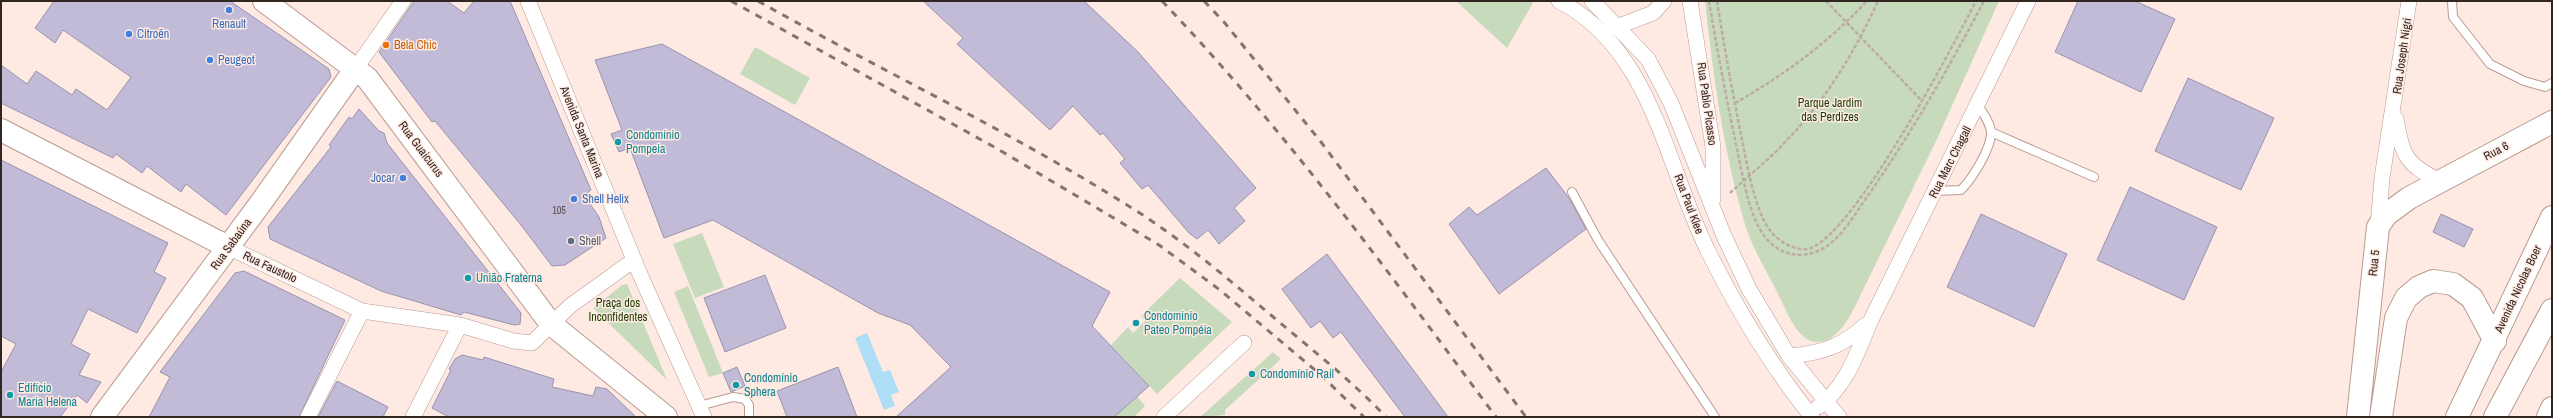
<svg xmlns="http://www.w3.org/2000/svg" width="2553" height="418" viewBox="0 0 2553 418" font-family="'Archivo Narrow',sans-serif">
	<rect width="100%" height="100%" fill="#feeae3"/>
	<path fill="#c7dabc" d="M1456,1H1534L1507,48Z
		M1705,1H1999L1938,137L1863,290C1854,308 1841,342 1817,342C1798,342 1787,312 1780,298C1768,273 1751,247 1744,221C1723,149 1713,75 1705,1Z
		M755,47L810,78L795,105L740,74Z
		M702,233L724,287L695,298L673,244Z
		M1180,278L1232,322L1157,394L1111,345L1128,327L1133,333L1145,321L1141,316Z
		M627,284L667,380L593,308L622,285Z
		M688,286L723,373L709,377L674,292Z
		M1273,352L1281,359L1225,410V415L1200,417Z
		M1137,396L1145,406L1134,417H1114Z"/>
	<path fill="#addef5" d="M867,333L883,372L890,370L899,392L891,395L895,406L884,410L855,338Z"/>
	<path fill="#c2bbd7" stroke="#9a93ae" d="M54,1H230L329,69L331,77L226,215L186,184L181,192L147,166L142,173L116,154L113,158L1,103V65L27,84L36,71L72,95L76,89L107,110L131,77L63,30L55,43L35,28Z
		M414,1H447L464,13L474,1H510L591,190L584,195L599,217L606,238L565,265L552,266L521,225L435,121L432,122L379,52Z
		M923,1H1084L1138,52L1256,188L1234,208L1245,221L1219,244L1208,230L1197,239L1189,233L1148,185L1142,189L1120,163L1125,159L1103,133L1100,135L1073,106L1050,130L957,44L963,38Z
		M2078,1H2135L2175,19L2141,92L2055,52Z
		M662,44L1110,292L1092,326L1149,386L1114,417H896L951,367L910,325L878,313L713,220L664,238L630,148L619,152L611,134L622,130L595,60Z
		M2188,78L2274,118L2241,190L2155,151Z
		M359,109L379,131L384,133L387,143L521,313L520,324L514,325L464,312L461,315L381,291L270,239L268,227L331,147L329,145L349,117L352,119Z
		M1,160L168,243L154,272L166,278L137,333L88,309L71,344L90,354L79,375L101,382L87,403L77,395L60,417H1V372L16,344L1,336Z
		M1546,168L1569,198L1586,229L1499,294L1449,224L1469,207L1477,215Z
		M2130,187L2217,227L2184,300L2097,260Z
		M1981,214L2067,254L2034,327L1947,287Z
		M2441,214L2473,229L2464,247L2433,232Z
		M1327,254L1437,402L1448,417H1405L1341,332L1333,338L1320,321L1311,328L1282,289Z
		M244,271L345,320L299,417H149L170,377L160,372L235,273Z
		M765,275L786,328L725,352L704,298Z
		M462,355L483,360L484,357L554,379L552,387L593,396L596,387L607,389L636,417H449L432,408L451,370L449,369L455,359Z
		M737,367L745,386L731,392L723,373Z
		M838,367L857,417H787L777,391Z
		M337,381L388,407L383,417H318Z"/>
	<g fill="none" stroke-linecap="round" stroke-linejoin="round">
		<g stroke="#b99b90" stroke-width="10">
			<path id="lane" d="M2452,1L2453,17L2490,64L2524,81L2545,87L2552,83
				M1991,132L2094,177
				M1935,191L1961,190C1972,179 1991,149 1991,133C1991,124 1983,113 1978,105
				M1572,192L1598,240L1715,417
				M699,406L733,397L745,399L749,405V417"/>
		</g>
		<g stroke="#b99b90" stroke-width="16">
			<path id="street" d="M528,1L639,272L704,417
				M1559,1C1653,49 1666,168 1709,253C1738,311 1772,367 1812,417
				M1592,1L1648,59L1671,103L1724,236L1749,289L1789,356L1839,417
				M1690,1L1713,147V199
				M1619,26L1653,13L1664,1
				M356,68L403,1
				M2396,119C2403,156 2405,164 2440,181
				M2378,227L2382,178L2409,1
				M228,247L362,311L460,325L514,341L532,343L570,306L634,260
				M1789,356C1824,353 1842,346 1867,324
				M1818,407C1847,386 1857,353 1870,322L2028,1
				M308,417L362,311
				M413,417L460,325
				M1164,417L1244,343"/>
		</g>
		<g stroke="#b99b90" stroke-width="24">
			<path id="secondary" d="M1,130L228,247
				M102,417L260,204L356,68
				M2358,417L2378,227L2386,215L2409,198L2552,122
				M2381,417L2396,318L2406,298L2419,287L2433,281L2453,284L2472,298L2495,341
				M2457,417L2552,217
				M2495,417L2552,310
				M2548,417L2552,408"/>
		</g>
		<g stroke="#b99b90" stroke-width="24">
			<path id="primary" d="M264,1L367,78L551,324L666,417"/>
		</g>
		<path stroke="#bdaba5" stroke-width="2.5" stroke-dasharray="4 2" stroke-linecap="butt" d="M1709,1C1717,49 1726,97 1736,144C1742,171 1748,215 1765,237C1779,255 1802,260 1822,249C1842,238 1854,215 1867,197C1910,135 1949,68 1984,1
			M1717,1C1724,46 1732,90 1741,135C1747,163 1754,210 1771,232C1779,242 1799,253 1811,248C1856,230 1951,50 1976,1
			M1826,1L1921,100
			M1735,103C1783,76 1829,42 1867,1
			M1730,193C1748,176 1769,160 1786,141C1826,100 1854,53 1878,1"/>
		<use href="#lane" stroke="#fff" stroke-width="8"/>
		<use href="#street" stroke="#fff" stroke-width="15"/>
		<use href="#secondary" stroke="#fff" stroke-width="22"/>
		<use href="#primary" stroke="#fff" stroke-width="22"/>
		<path stroke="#83746e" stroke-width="3" stroke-dasharray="7 7" stroke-linecap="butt" d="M731,1L996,148L1159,245L1220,290L1322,376L1364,417
			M758,1C880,70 1008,130 1127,205C1179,237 1226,277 1272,316C1311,349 1351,380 1386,417
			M1162,1C1285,130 1390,274 1496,417
			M1204,1L1224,22L1321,142L1526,417"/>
	</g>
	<g fill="#3f7fe0" stroke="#feeae3" stroke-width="1.5">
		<circle cx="229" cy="10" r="4"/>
		<circle cx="129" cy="34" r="4"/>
		<circle cx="210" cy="60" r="4"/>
		<circle cx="403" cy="178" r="4"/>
		<circle cx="574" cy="199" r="4"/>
	</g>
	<circle fill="#e8710a" stroke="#feeae3" stroke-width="1.5" cx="386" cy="45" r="4"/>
	<g fill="#0f9aa8" stroke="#feeae3" stroke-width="1.5">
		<circle cx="618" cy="142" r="4"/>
		<circle cx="468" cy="278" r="4"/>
		<circle cx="1136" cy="323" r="4"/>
		<circle cx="1252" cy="374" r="4"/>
		<circle cx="736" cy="385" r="4"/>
		<circle cx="10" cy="395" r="4"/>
	</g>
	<circle fill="#5c6f8a" stroke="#feeae3" stroke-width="1.5" cx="571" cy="241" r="4"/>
	<g text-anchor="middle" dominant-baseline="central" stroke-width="3" stroke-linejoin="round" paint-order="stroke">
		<g font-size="10" fill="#564b4e">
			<text x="559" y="210">105</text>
		</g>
		<g font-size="12" fill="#366cbe" stroke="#feeae3" text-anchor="start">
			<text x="229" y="24" text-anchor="middle">Renault</text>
			<text x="137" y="34">Citroën</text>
			<text x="218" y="60">Peugeot</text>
			<text x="395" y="178" text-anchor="end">Jocar</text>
			<text x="582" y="199">Shell Helix</text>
		</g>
		<g font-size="12" fill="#c56008" stroke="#feeae3" text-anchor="start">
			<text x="394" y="45">Bela Chic</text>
		</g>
		<g font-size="12" fill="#322621" stroke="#feeae3">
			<text transform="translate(2402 56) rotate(-82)">Rua Joseph Nigri</text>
			<text transform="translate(1707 104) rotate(82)">Rua Pablo Picasso</text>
			<text transform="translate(582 132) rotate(68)">Avenida Santa Marina</text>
			<text transform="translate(421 149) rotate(53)">Rua Guaicurus</text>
			<text transform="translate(2496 151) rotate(-28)">Rua 6</text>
			<text transform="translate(1950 162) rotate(-63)">Rua Marc Chagall</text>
			<text transform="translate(1689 204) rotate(69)">Rua Paul Klee</text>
			<text transform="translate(231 244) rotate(-54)">Rua Sabaúna</text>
			<text transform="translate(2374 263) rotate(-84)">Rua 5</text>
			<text transform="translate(270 267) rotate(25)">Rua Faustolo</text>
			<text transform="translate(2518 289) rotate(-65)">Avenida Nicolas Boer</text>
		</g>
		<g font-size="12" fill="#224107" stroke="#feeae3">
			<text x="1830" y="103">Parque Jardim<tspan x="1830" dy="14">das Perdizes</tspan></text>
			<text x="618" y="303">Praça dos<tspan x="618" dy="14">Inconfidentes</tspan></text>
		</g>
		<g font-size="12" fill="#0d838f" stroke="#feeae3" text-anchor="start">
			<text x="626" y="135">Condomínio<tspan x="626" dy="14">Pompeia</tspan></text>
			<text x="476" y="278">União Fraterna</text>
			<text x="1144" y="316">Condominio<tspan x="1144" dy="14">Pateo Pompéia</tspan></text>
			<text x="1260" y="374">Condomínio Rail</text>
			<text x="744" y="378">Condomínio<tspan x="744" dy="14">Sphera</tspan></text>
			<text x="18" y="388">Edifício<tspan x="18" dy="14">Maria Helena</tspan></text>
		</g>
		<g font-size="12" fill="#4e5e75" stroke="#feeae3" text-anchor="start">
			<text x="579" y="241">Shell</text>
		</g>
	</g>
	<rect width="2553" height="418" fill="none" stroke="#322621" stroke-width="4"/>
</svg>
